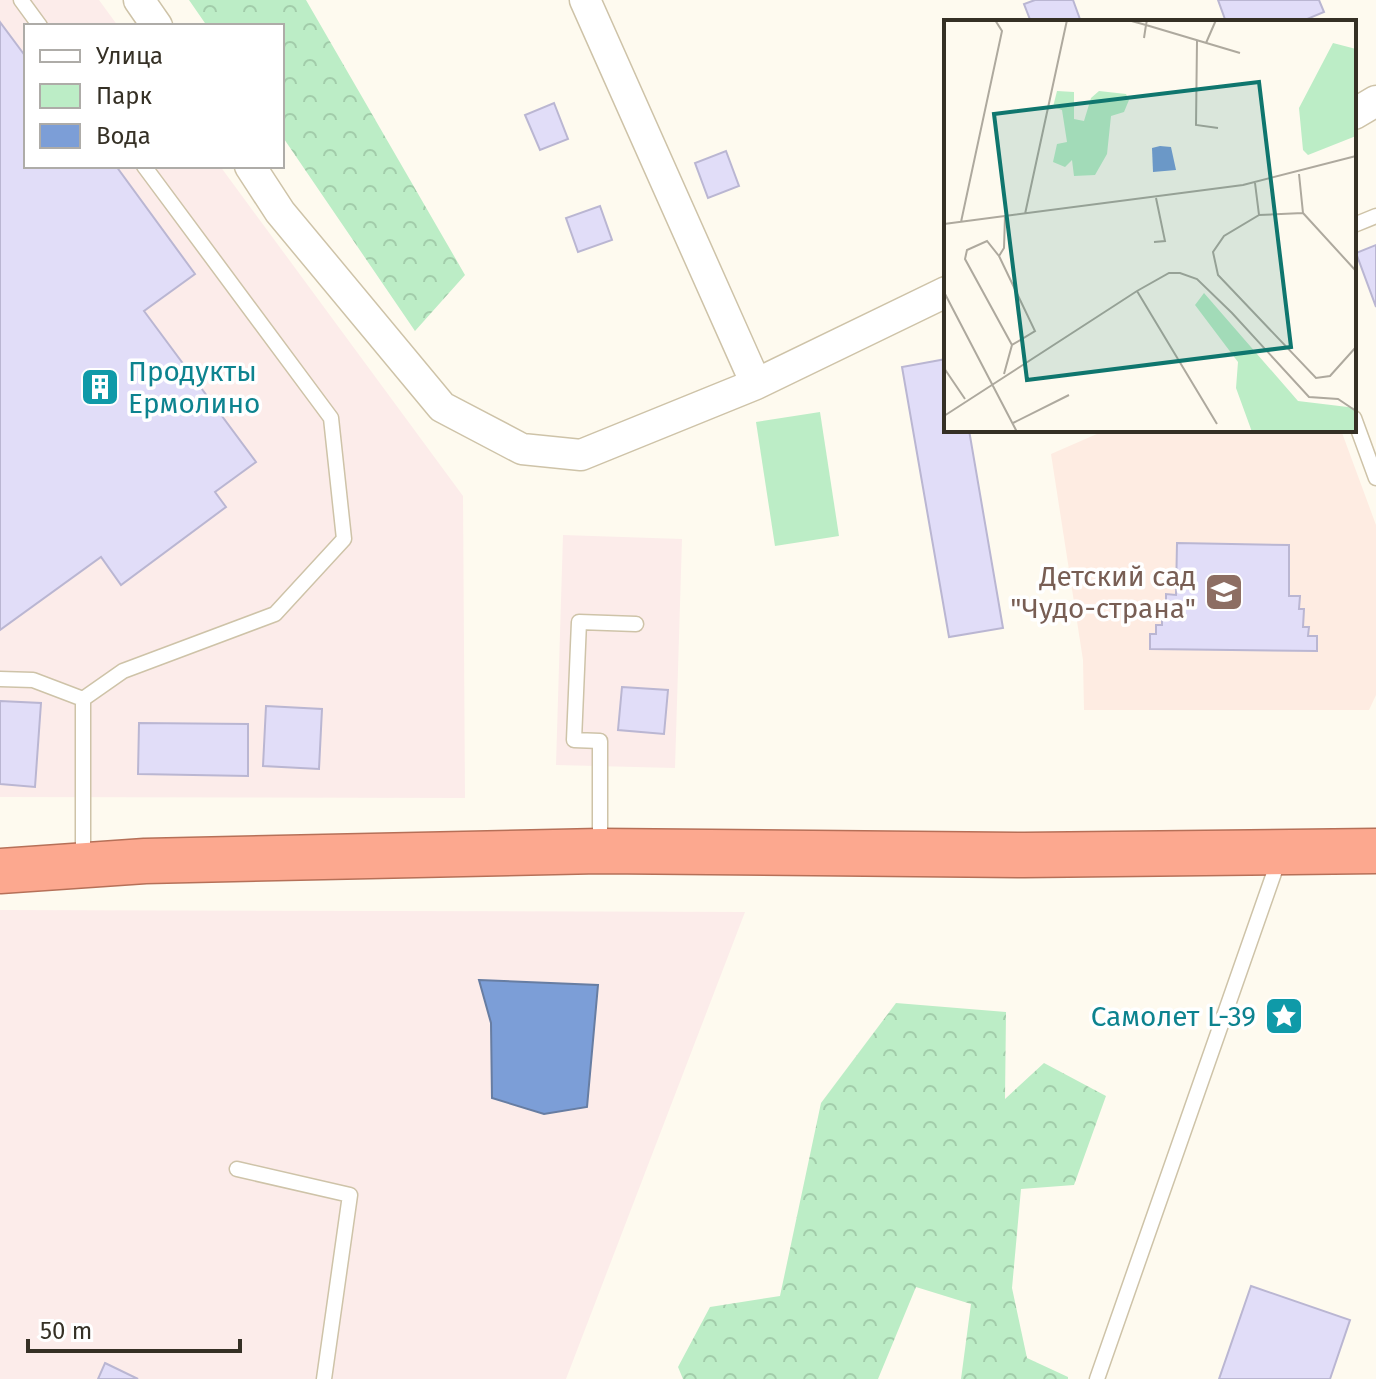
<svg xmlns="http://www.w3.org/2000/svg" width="1376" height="1379" viewBox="0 0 1376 1379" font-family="'Fira Sans',sans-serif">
	<defs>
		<pattern id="forest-crowns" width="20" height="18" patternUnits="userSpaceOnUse" patternTransform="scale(2)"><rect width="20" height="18" fill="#bcedc6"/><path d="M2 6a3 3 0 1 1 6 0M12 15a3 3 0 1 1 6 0" fill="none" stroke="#a2ccaa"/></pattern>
	</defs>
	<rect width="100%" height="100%" fill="#fefaef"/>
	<path fill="#fcecea" d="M0,0H99L118,26H26V166H220L463,496L465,798L0,797Z
		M563,535L682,539L675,768L556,765Z
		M0,910L745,912L566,1379H0Z"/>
	<path fill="#feece2" d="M1106,430H1341L1376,525V695L1369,710H1084L1083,660L1051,454Z"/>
	<path fill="url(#forest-crowns)" d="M189,0H306L465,275L415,331L282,136V26H207Z
		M896,1003L1006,1012L1005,1099L1044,1063L1106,1096L1074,1185L1021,1189L1012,1288L1027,1358L1068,1377V1379H961L971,1304L916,1287L878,1379H683L678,1367L710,1307L780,1296L821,1103Z"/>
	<path fill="#bcedc6" d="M820,412L839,536L775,546L756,422Z"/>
	<path fill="#7c9ed7" stroke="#677da2" stroke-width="2" d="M479,980L598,985L587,1107L544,1114L492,1098L491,1023Z"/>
	<path fill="#e1ddf8" stroke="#bab6d2" stroke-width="2" d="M1035,0H1073L1081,22H1031L1024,4Z
		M1218,0H1319L1324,12L1307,19L1308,22H1226Z
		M0,22L26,57V166H116L195,274L144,311L256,462L215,492L226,507L121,585L101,557L0,630Z
		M554,103L568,139L540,150L525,115Z
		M726,151L739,186L708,198L695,163Z
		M600,206L612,240L578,252L566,218Z
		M1376,245V307L1356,253Z
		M946,359V430H969L1003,628L949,637L902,367Z
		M1177,543L1289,545V596H1300L1299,609H1304L1303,627H1309L1308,636H1317V651L1150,649V634H1156V625H1162V607H1166V594L1176,595Z
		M622,687L668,690L664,734L618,730Z
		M0,701L41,703L35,787L0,784Z
		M266,706L322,709L319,769L263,766Z
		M139,723L248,724V776L138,774Z
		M1251,1286L1350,1320L1330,1379H1219Z
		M105,1363L138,1379H98Z"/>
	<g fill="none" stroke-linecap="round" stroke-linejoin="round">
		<g stroke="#cec3a8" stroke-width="17">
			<path id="service" d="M21,0L40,26
				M1354,225L1376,216
				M1354,418L1376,478
				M0,679L33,680L83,699
				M600,846V741L574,740L579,622L636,624
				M83,861V699L123,671L275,614L344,539L331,418L144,166
				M237,1169L350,1195L324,1379
				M1097,1379L1280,856"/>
		</g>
		<g stroke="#cec3a8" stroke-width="33">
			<path id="minor" d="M139,0L157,26
				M585,0L756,384
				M1354,114L1376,101
				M250,166L280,212L442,407L522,449L581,455L756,384L946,292"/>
		</g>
		<g stroke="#b67058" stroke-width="47">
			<path id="trunk" d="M0,871L145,861L600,851L1024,855L1376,851"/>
		</g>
		<use href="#service" stroke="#fff" stroke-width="14"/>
		<use href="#minor" stroke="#fff" stroke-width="30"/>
		<use href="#trunk" stroke="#fca88f" stroke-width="44"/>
	</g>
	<defs>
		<g id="building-square" transform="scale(2)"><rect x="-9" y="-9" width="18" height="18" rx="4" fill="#0f9aa8" stroke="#fff"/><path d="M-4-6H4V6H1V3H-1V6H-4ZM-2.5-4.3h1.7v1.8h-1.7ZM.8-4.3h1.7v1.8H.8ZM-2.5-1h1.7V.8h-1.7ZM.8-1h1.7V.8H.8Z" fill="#fff"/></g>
		<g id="school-square" transform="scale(2)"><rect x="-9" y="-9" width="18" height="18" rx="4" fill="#8d6e63" stroke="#fff"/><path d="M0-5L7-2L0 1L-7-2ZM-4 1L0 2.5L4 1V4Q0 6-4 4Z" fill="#fff"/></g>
		<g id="sight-square" transform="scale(2)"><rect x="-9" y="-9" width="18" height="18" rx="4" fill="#0f9aa8" stroke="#fff"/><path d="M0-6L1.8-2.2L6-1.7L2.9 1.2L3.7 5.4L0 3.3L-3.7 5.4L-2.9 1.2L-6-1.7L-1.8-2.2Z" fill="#fff"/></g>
	</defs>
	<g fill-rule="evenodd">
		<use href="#building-square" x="100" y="387"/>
		<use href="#school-square" x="1224" y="592"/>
		<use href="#sight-square" x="1284" y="1016"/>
	</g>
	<g text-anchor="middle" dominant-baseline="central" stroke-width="7" stroke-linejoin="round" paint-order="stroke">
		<g font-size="28" fill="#0d838f" stroke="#fff" text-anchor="start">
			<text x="128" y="371">Продукты<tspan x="128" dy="32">Ермолино</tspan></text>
			<text x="1256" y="1016" text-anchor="end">Самолет L-39</text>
		</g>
		<g font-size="28" fill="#785e54" stroke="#fff" text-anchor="end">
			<text x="1196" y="576">Детский сад<tspan x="1196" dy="32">"Чудо-страна"</tspan></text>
		</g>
	</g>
	<g transform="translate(944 20)">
		<rect width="412" height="412" fill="#fefaef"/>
		<path d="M389,23L412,29V116L364,135L359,130L355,88ZM113,71L130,72V99L140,101L147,78L155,71L182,74L185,80L180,92L167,96L163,134L151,155L130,156L128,140L121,147L109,142L113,124L123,122L118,90L109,87ZM260,273L354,381L412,388V412H308L292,368L294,342L251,285Z" fill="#bcedc6"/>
		<path d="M216,126L227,127L232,150L209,152L208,128Z" fill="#7c9ed7"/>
		<path fill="none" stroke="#aea99e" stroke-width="2" d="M184,0L202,5L200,18M203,0L202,5L296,33M253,21L252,105L274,108M262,23L272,0M355,154L359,193L412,251M311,163L315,195L280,216L269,232L274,255L372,358L386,356L412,327M81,194L123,0M315,195L359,193M17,202L58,11L51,0M0,204L299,165L412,136M210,222L221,221L212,178M55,236L43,221L23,230L21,239L68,325M193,271L273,404M0,272L73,412M0,348L21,379M60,354L68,325L91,311L55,236L60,228L61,196M0,396L193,271L225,253H236L253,259L288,293L365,377L394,379L412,391M69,403L125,375"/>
		<path fill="#0f766e" fill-opacity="0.15" stroke="#0f766e" stroke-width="4" d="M315,62L347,327L83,360L50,94Z"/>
		<rect width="412" height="412" fill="none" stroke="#353025" stroke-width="4"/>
	</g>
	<rect x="24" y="24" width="260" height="144" fill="#ffffff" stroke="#aeaca8" stroke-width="2"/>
	<rect x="40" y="50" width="40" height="12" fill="#ffffff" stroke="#aeaca8" stroke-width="2"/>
	<text x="96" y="64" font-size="24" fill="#353025">Улица</text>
	<rect x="40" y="84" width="40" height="24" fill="#bcedc6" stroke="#aeaca8" stroke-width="2"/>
	<text x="96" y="104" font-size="24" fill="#353025">Парк</text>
	<rect x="40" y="124" width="40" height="24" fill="#7c9ed7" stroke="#aeaca8" stroke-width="2"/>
	<text x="96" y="144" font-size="24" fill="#353025">Вода</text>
	<path d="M28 1339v12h212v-12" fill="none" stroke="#353025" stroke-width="4"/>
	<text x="40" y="1339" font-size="24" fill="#353025" stroke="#ffffff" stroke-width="6" paint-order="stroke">50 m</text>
</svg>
